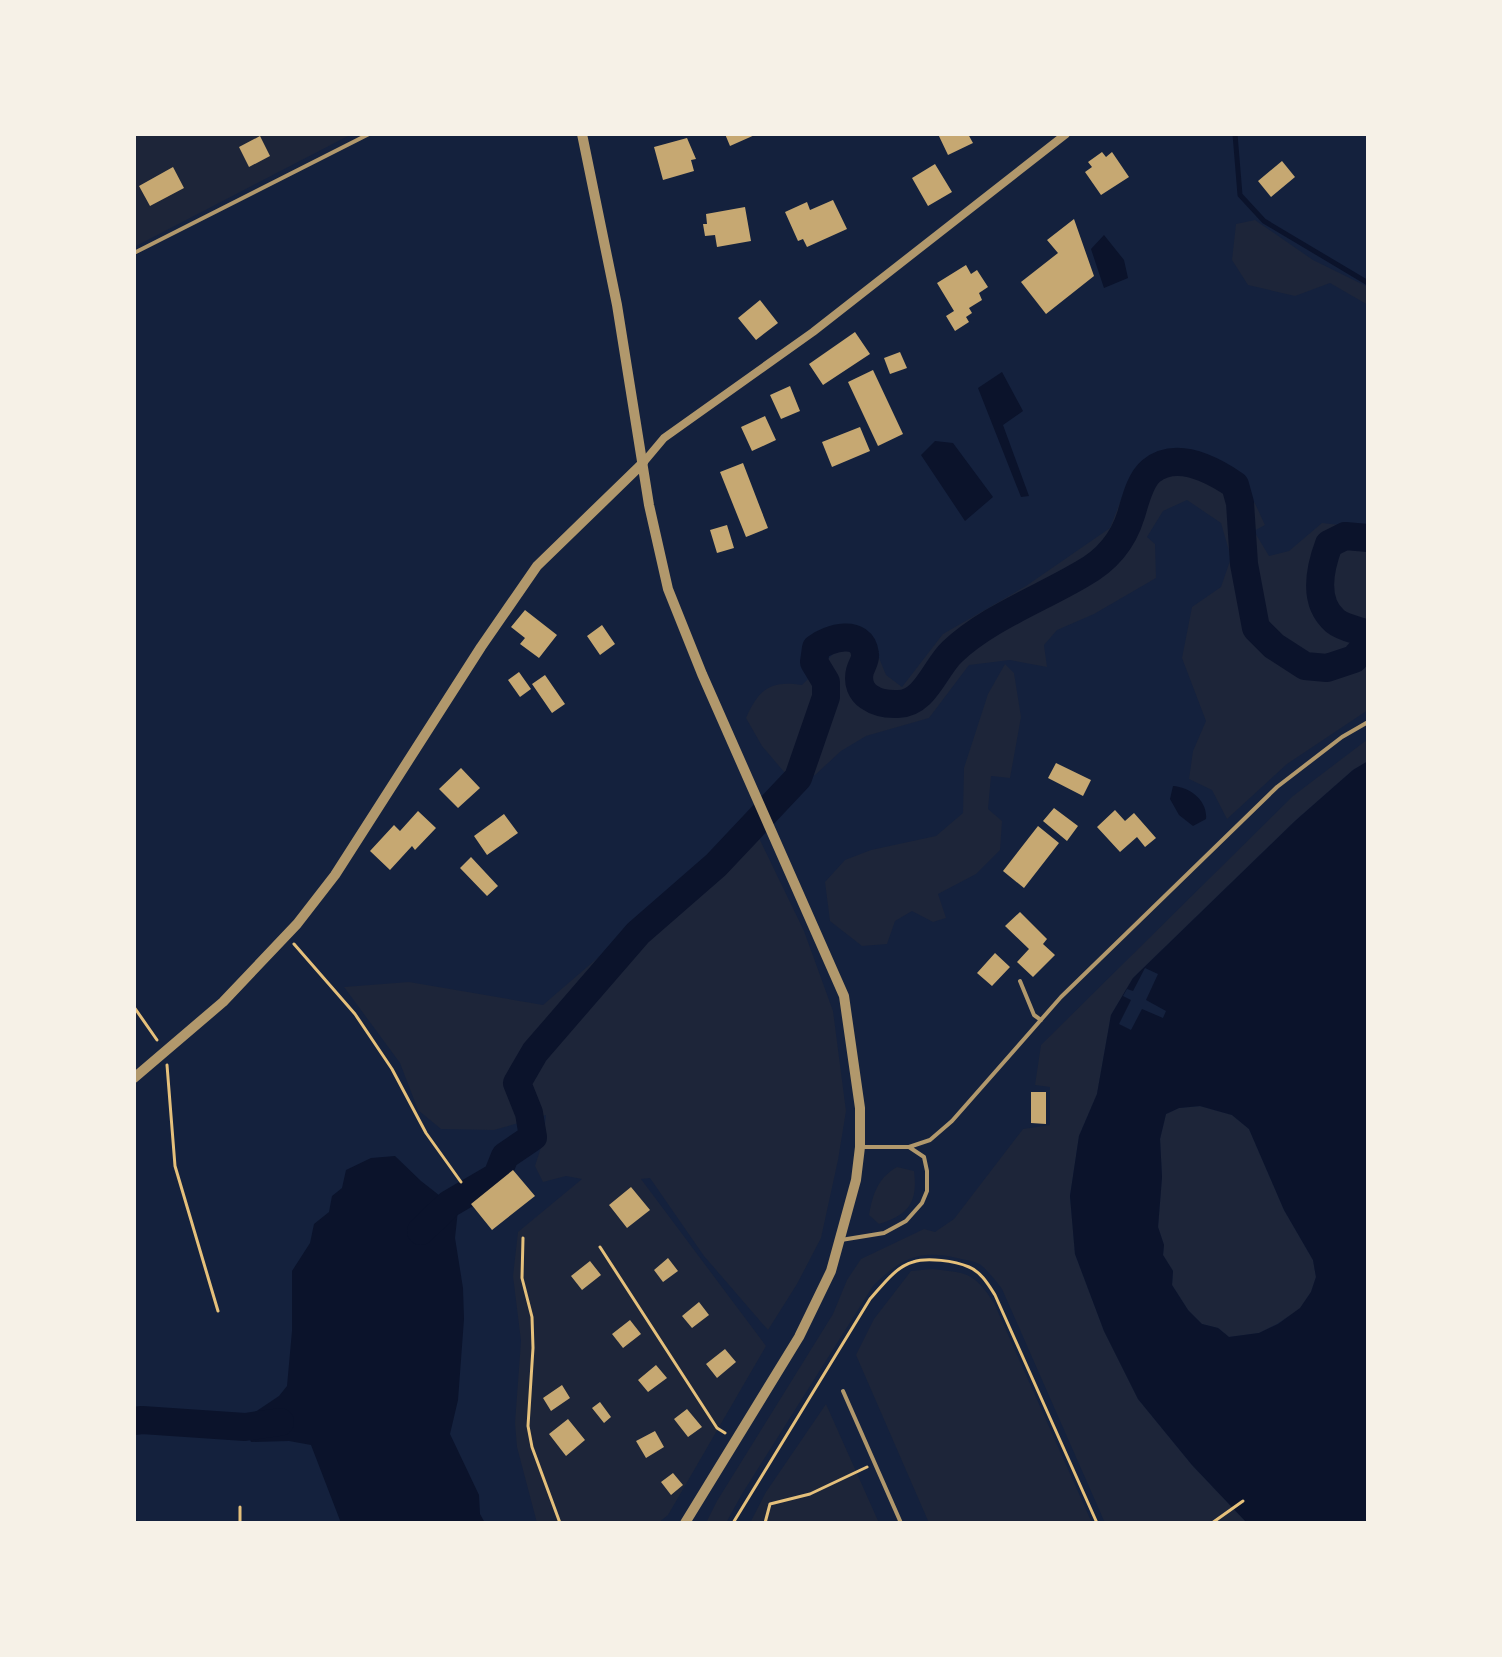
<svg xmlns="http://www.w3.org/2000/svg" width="1502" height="1657" viewBox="0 0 1502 1657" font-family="Montserrat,sans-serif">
	<rect width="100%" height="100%" fill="#14213d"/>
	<path fill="#1d2539" d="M134,134H352L134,247Z
		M1255,220L1313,260L1368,287V305L1330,283L1295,296L1248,285L1232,260L1236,224Z
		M1172,453C1187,456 1208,456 1222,463C1243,473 1256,506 1265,525L1254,531L1269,556L1289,551L1322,523L1368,528V710L1287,764L1227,819L1212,790L1189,779L1193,751L1206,721L1182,658L1192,607L1221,587L1231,558L1221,523L1187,500L1163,511L1147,537L1155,544L1156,578L1094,614L1057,630L1044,645L1047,667L1010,660L969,665L929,718L866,736L841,751L815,775L785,773L762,746L746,718C759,689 770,680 802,685L833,654L871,638L886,675L902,687L943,634L1026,586L1110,528L1131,474Z
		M1005,664L1014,673L1021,717L1010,778L991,776L988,809L1002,821L1000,850L976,874L938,894L946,918L933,922L912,911L895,921L887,944L862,946L830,921L825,882L845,860L871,850L936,836L963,813L964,768L988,694Z
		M1368,739V761L1353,770L1295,821L1133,978L1111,1015L1097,1094L1079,1136L1070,1196L1075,1254L1104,1331L1138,1399L1192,1465L1247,1523H1105L1002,1289C996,1281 989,1272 981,1265C975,1261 965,1260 957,1258C919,1249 900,1259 873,1286L742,1494L726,1523H706L717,1501L833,1314L847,1280L861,1259L924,1229L935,1232L954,1219L1023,1129L1050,1125V1087L1035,1085L1041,1045L1293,796Z
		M759,838L804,931L833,1011L846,1111L838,1160L821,1238L797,1284L768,1330L704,1256L650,1178L641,1179L766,1346L668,1515L658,1523H537L517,1447L515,1423L521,1341L513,1276L518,1232L582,1179L566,1176L543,1182L535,1166L543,1141L546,1115L494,1130L441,1129L418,1110L400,1063L344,987L409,982L543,1005L658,906V930Z
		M1200,1106L1232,1115L1249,1129L1284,1210L1313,1260L1316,1277L1311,1292L1300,1309L1277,1324L1259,1333L1229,1337L1218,1328L1202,1324L1188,1310L1172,1285L1173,1271L1163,1255L1164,1245L1158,1227L1162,1177L1160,1139L1166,1114L1179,1108Z
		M897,1167L914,1171C918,1202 909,1215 879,1224L869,1215C873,1193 878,1178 897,1167Z
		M932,1269C967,1273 974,1272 994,1303L1092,1523H929L856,1355L874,1319L911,1271Z
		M826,1404L879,1523H750L766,1492Z"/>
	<path fill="#0b132b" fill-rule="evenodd" d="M1104,235L1124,260L1128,278L1104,288L1091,249Z
		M1002,372L1023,411L1003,425L1029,496L1021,497L978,388Z
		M935,441L953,443L993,497L965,521L921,455Z
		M1368,761V1523H1247L1192,1465L1138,1399L1104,1331L1075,1254L1070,1196L1079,1136L1097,1094L1111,1015L1133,978L1295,821L1353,770ZM1200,1106L1232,1115L1249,1129L1284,1210L1313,1260L1316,1277L1311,1292L1300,1308L1278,1324L1259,1333L1229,1337L1218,1328L1202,1324L1188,1310L1172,1285L1173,1271L1163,1255L1164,1245L1158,1227L1162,1177L1160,1139L1166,1114L1179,1108Z
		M1173,786C1190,787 1208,801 1206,819L1193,826L1179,815L1170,799Z
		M395,1156L421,1181L458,1210L455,1238L463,1288L464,1319L458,1400L450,1434L479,1495L480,1514L485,1523H341L311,1445L289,1441L251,1442L245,1427L249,1416L279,1396L287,1386L292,1331V1271L310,1243L314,1224L329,1212L332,1196L342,1188L346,1170L371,1158Z"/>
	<path fill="#14213d" d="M1145,968L1158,974L1146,1000L1166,1011L1163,1018L1142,1009L1131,1030L1119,1024L1131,1000L1123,996L1127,989L1133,991Z"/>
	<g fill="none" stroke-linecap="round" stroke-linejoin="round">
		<path stroke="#0b132b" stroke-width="5" d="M1235,134L1240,195L1264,221L1368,283"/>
		<path stroke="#0b132b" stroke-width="28" d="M421,1231L449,1204L497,1176L505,1156L533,1137L529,1113L517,1083L535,1052L638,933L716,865L798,778L826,697V682L814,662L816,648C829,638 862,628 865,654C866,660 862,664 860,671C854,695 877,705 898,704C925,704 935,668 952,652C988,618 1040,599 1082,574C1106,561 1123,541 1131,515C1135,502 1140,480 1151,471C1177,450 1213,470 1235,485L1240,503L1244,564L1256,628L1274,646L1305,666L1327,668L1354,659L1368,643L1365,633C1356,630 1342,627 1335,621C1312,601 1320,568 1329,544L1345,536L1368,538
			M134,1421L142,1420L245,1427L280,1422"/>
	</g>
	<path fill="#c6a872" d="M725,134H757L730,146Z
		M938,134H968L973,143L948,155Z
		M260,136L270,156L249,167L239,147Z
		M687,138L696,159L691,160L694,171L663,180L654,147Z
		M1102,152L1106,157L1112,152L1129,177L1101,195L1085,172L1092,167L1088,162Z
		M1282,161L1295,177L1271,197L1258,181Z
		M935,164L952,192L928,206L912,178Z
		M173,167L184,188L150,206L139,186Z
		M833,200L847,229L807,247L803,239L798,241L785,212L807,202L810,210Z
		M745,207L751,241L717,247L715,235L705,236L703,224H707L706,214Z
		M1074,219L1094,276L1046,314L1021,282L1058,253L1047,240Z
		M966,265L971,274L977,270L988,287L979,293L982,300L969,308L972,313L966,317L969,322L955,331L946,316L954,311L937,283Z
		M760,300L778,323L756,340L738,318Z
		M855,332L870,354L823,385L809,364Z
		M900,352L907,368L890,374L884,358Z
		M873,370L903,434L878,446L848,382Z
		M790,386L800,411L781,419L770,395Z
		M765,416L776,440L752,451L741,427Z
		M860,427L870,451L832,467L822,442Z
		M743,463L768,528L746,537L720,472Z
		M727,525L734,548L717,553L710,530Z
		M525,610L557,635L539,658L520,644L525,638L511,627Z
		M602,625L615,644L600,655L587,636Z
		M519,672L531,689L520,697L508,680Z
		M545,675L565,704L552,713L532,684Z
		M1056,763L1091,780L1083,796L1048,778Z
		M461,768L480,788L458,808L439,789Z
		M1054,808L1078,826L1067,841L1043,821Z
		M1115,810L1125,821L1134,813L1156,838L1145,847L1137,837L1120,852L1097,827Z
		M418,811L436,828L415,850L412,846L390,870L370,851L394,825L400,831Z
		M504,814L518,833L487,855L474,836Z
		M1038,826L1059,843L1024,888L1003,871Z
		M471,857L498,886L487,896L460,868Z
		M1020,912L1047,939L1043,944L1055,955L1033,977L1017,962L1029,949L1005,926Z
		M995,953L1010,967L992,986L977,973Z
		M1031,1092H1046V1124L1031,1123Z
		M513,1170L535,1196L492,1230L471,1204Z
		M631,1187L650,1210L627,1228L609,1205Z
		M668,1258L678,1271L663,1282L654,1270Z
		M590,1261L601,1275L582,1290L571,1276Z
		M699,1302L709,1315L692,1328L682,1316Z
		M630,1320L641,1334L623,1348L612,1334Z
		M725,1349L736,1362L717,1378L706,1364Z
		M656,1365L667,1378L648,1392L638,1380Z
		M562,1385L570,1398L551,1411L543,1398Z
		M600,1402L611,1417L604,1423L592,1408Z
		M687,1409L702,1427L688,1437L674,1419Z
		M568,1419L585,1440L566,1456L549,1434Z
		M655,1431L664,1447L646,1458L636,1441Z
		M673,1473L683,1485L671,1495L661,1482Z"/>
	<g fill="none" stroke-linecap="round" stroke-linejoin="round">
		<path stroke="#e5c07b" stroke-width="3" d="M294,944L355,1014L392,1069L426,1133L461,1182
			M134,1007L157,1040
			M167,1065L175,1166L218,1311
			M523,1238L522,1278L532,1317L533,1348L528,1426L532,1447L560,1523
			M600,1247L717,1428L725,1433
			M240,1523V1507
			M733,1523L870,1299C882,1286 895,1267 913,1262C927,1257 955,1261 969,1267C981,1272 988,1284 995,1295L1097,1523
			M765,1523L770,1504L810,1494L867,1467
			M1212,1523L1243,1501"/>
		<path stroke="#b1986c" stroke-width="4" d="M134,253L369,134
			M1020,981L1034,1015L1041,1020
			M861,1147H909L930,1140L952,1121L1061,997L1277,787L1342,737L1368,722
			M841,1240L884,1233L906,1221L922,1203L927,1191V1171L924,1157L909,1147
			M843,1391L901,1523"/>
		<path stroke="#b1986c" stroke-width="8" d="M643,463L664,438L813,332L1066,134"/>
		<path stroke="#b1986c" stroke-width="10" d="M582,134L617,305L649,505L668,589L702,674L844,996L860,1108V1147L856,1180L831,1271L799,1337L685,1523
			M134,1078L223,1002L297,924L335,875L481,647L537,566L643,463"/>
	</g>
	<rect width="1502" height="1657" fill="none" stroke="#f6f1e7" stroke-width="272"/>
</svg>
